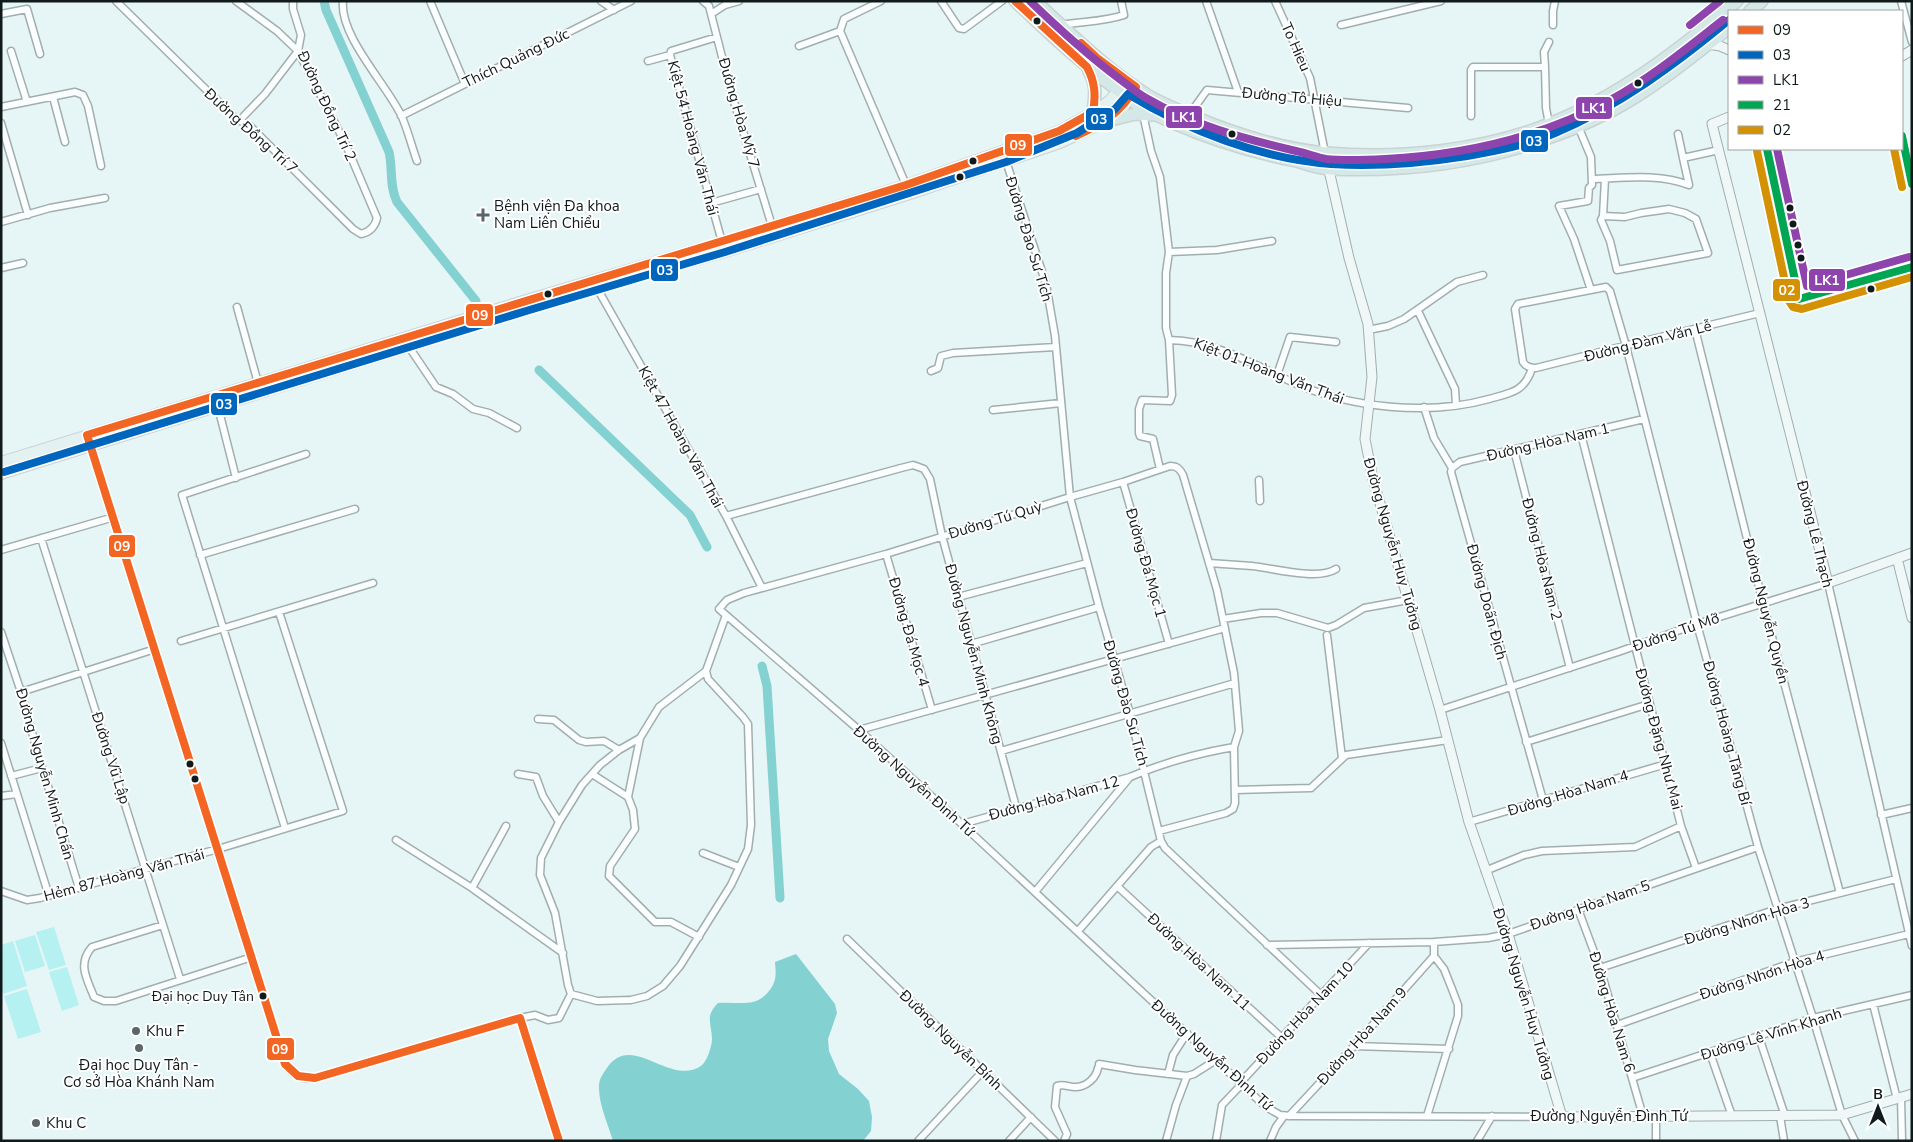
<svg xmlns="http://www.w3.org/2000/svg" width="1913" height="1142" viewBox="0 0 1913 1142" font-family="'Nunito Sans',sans-serif">
	<rect width="100%" height="100%" fill="#e6f5f5"/>
	<path fill="#b6f1f2" d="M54,927L66,965L49,970L36,932Z
		M35,935L45,966L25,972L15,941Z
		M13,941L27,986L3,994L1,987V945Z
		M67,967L79,1005L62,1011L49,972Z
		M27,989L41,1032L18,1039L4,996Z"/>
	<path fill="#83d1d1" d="M796,954L835,1004L837,1013L828,1039L829,1051L839,1074L858,1089L869,1101L872,1117L871,1131L863,1141H613C608,1124 598,1103 599,1085C599,1078 605,1071 609,1065C634,1034 670,1086 701,1066C707,1062 712,1046 712,1039C712,1031 709,1023 710,1016C711,1011 714,1007 718,1003C738,1001 755,1009 769,991C777,981 776,974 775,962Z"/>
	<g fill="none" stroke-linecap="round" stroke-linejoin="round">
		<path stroke="#83d1d1" stroke-width="9" d="M324,1L326,10L389,152C393,169 389,186 397,202L476,301
			M539,370L690,515L707,547
			M762,666L767,686L780,898"/>
		<g stroke="#a2aeae" stroke-width="9">
			<path id="street" d="M116,1L235,118L250,126L353,229L361,234C370,232 375,227 377,218L346,145L298,51L301,35L293,9V1
				M236,1L277,31L298,51
				M343,1C339,36 388,86 402,117C408,131 412,147 417,161
				M430,1L465,84
				M601,1L614,10
				M703,1L709,6L731,92L772,226
				M941,1L959,28L964,29L1002,1
				M1206,1L1238,92
				M1275,1L1310,78L1325,153
				M1901,1L1912,42
				M1,14L27,9L40,54
				M711,14L725,5L739,1
				M1061,25C1083,21 1103,22 1124,15L1121,1
				M1341,25L1441,1
				M1553,25V11L1555,1
				M840,31L906,185
				M840,31L844,19L881,1
				M717,37L671,51L670,55L722,242
				M799,46L840,31
				M11,51L27,102
				M648,61L670,55
				M1545,67L1546,108L1549,124
				M53,97L65,142
				M1,107L75,92L83,95L88,106L101,166
				M1143,114L1151,151L1160,177L1169,252L1166,273V328L1169,340L1172,395L1170,401L1142,400L1139,409V433L1140,436L1153,439L1160,469
				M1189,115L1207,90L1408,108
				M401,116L631,1
				M1471,116V70L1473,67H1545L1544,52L1549,42
				M239,121L265,94L298,51
				M1,123L28,215
				M1578,126L1591,157L1592,185L1589,188L1588,201L1559,206L1574,239L1591,290
				M1678,134L1683,158
				M1006,161L1046,284L1055,336L1070,497L1099,607L1130,714L1161,841L1165,848L1321,995
				M1592,179C1624,178 1659,173 1689,185
				M1689,185L1683,158L1719,150
				M711,203L761,189
				M1603,216L1601,220L1610,241L1617,270L1708,253L1696,219L1685,213L1669,209L1641,213L1625,217L1603,216L1605,179
				M1,222L50,208L105,198
				M1169,252L1217,250L1272,241
				M1,268L23,263
				M597,288L726,516L762,588
				M237,307L258,383
				M1418,311L1455,389L1456,405
				M1760,313L1644,341L1536,368C1530,368 1526,367 1523,362L1515,309L1518,304L1606,287L1610,291L1626,346L1697,624L1758,847L1813,1018L1842,1115L1855,1141
				M1695,329L1763,603L1840,893
				M1368,330L1388,326L1404,319L1457,282L1483,275
				M1169,340C1213,340 1255,365 1294,383C1351,408 1428,416 1489,399C1510,393 1525,392 1532,368
				M409,347L436,387L453,394L473,409L489,413L517,428
				M931,371L938,368L941,356L953,353L1056,347
				M1277,375L1290,337L1336,342
				M218,407L236,478
				M1424,407L1434,438L1452,468L1451,472L1543,800
				M993,410L1061,403
				M1581,434L1681,826L1696,868
				M89,443L285,1064C294,1076 301,1080 315,1078L520,1018L535,1015L548,1020L559,1018L571,994L568,985L555,913L540,875L541,858L559,822L582,785L600,765L619,750L640,738L659,707L706,671
				M1514,450L1570,668
				M1452,468L1460,462L1644,419
				M1259,480L1260,501
				M1123,482L1169,644
				M726,516L901,468L913,465L924,469L930,479L942,536L1016,807
				M41,538L180,979
				M1,550L114,517
				M886,554L932,710
				M200,555L355,509
				M1209,563C1223,564 1237,565 1252,566C1273,568 1317,581 1336,569
				M958,597L1087,563
				M1223,619L1261,613H1277L1328,628L1336,625L1364,608L1408,600
				M1,632L21,692L38,754L79,888
				M1327,635L1342,758
				M181,641L373,583
				M971,644L1099,607
				M21,692L155,649
				M1440,710L1618,652L1697,624L1828,583L1912,946
				M538,719L554,720L579,740L586,742L604,741L619,750
				M859,730L1225,628
				M1526,742L1649,704
				M1,743L49,896
				M1001,751L1235,683
				M518,774L536,777L543,796L559,822
				M592,774L628,797L633,810L635,829L610,866L609,876L655,922H671L699,937
				M11,776L42,768
				M1235,790L1311,788L1346,755L1448,740
				M1,796L17,794
				M628,797L640,738
				M1881,815L1912,808
				M1469,822L1666,764
				M962,824L1130,777C1163,763 1199,753 1234,747
				M285,828L182,495L306,454
				M1159,831L1226,813L1233,809L1235,803L1234,747L1239,731L1234,673L1217,590L1183,475C1180,469 1177,466 1170,466L1123,482L1070,497L886,554L744,593L727,600L719,609L859,730L952,815L1266,1107L1280,1115L1292,1116L1562,1117
				M396,840L472,888L563,953
				M703,853L739,867
				M1485,871L1524,855L1542,851L1635,847L1681,826
				M1117,886L1282,1038
				M472,888L506,826
				M1,891L27,900L40,898L218,849L343,811L279,612
				M1035,892L1130,777
				M1578,909L1600,968L1643,1116
				M163,925L92,947C77,964 87,979 94,997L104,1001H116L252,957
				M1078,931L1151,847L1161,841
				M847,939L1055,1141
				M1267,945L1434,942L1488,938L1508,934L1758,847
				M1600,968L1777,909L1896,879
				M571,994L597,1001L631,1000L647,996L663,986L680,966L731,885L748,849L751,825L748,724L743,717L708,679L706,671L726,615
				M1873,1004L1897,1099
				M520,1018L559,1141
				M1617,1025L1794,962L1909,934
				M1759,1037L1785,1116
				M1354,1046L1449,1049
				M1710,1053L1732,1116
				M1099,1064L1135,1070L1187,1076L1194,1074L1216,1060
				M1168,1074L1173,1055L1187,1033
				M1632,1078L1813,1018L1912,995
				M1241,1082L1369,943
				M1901,1097L1902,1141
				M1289,1116L1354,1046L1434,956
				M1427,1116L1458,1016V1005L1452,989L1444,969L1434,956V942
				M1656,1116V1141
				M1780,1116L1784,1141
				M918,1141L983,1071
				M1009,1141L1031,1117
				M1064,1141L1067,1134L1055,1107L1057,1086C1064,1083 1070,1088 1077,1087C1087,1086 1096,1078 1098,1068
				M1166,1141L1176,1105L1187,1076
				M1216,1141L1222,1105L1242,1084
				M1270,1141L1276,1127L1284,1116
				M1477,1141L1492,1116"/>
		</g>
		<g stroke="#a2aeae" stroke-width="11">
			<path id="secondary" d="M1708,44L1720,46L1729,50
				M1902,56L1912,50
				M1729,117L1712,124L1828,583L1912,553
				M1325,153L1349,258L1368,324L1372,377L1365,439L1373,479L1440,710L1469,822L1508,934L1562,1117L1842,1115L1912,1094
				M1897,558L1912,618"/>
		</g>
		<g stroke="#cbd2d2" stroke-width="12">
			<path id="primary" d="M1,462L523,301L722,242L906,185L1059,131L1093,112L1109,101L1123,85
				M1,474L597,288L725,252L910,194L1060,143L1107,121L1123,108L1136,87"/>
		</g>
		<g stroke="#cbd2d2" stroke-width="14">
			<path id="highway" d="M1015,1C1048,32 1081,64 1118,90C1126,96 1133,102 1141,107C1186,132 1245,151 1296,161C1307,164 1319,169 1331,169C1429,173 1527,155 1615,109C1656,87 1692,56 1729,28
				M1035,1C1071,34 1106,69 1147,95C1162,104 1181,111 1197,118C1235,134 1286,150 1327,153C1398,159 1482,151 1549,124C1619,97 1680,49 1737,1
				M1750,11L1762,1
				M1089,71C1097,85 1095,97 1093,112
				M1107,121L1135,114L1152,115"/>
		</g>
		<use href="#street" stroke="#fbfefe" stroke-width="6"/>
		<use href="#secondary" stroke="#f0f7f7" stroke-width="9"/>
		<use href="#primary" stroke="#e4f1f1" stroke-width="10"/>
		<use href="#highway" stroke="#d5e8e8" stroke-width="11"/>
		<g stroke="#fff" stroke-width="11">
			<path id="bus-1" d="M1076,136C1103,123 1120,114 1136,87L1097,58L1081,43
				M520,1018L315,1078L298,1076L285,1064L87,435L906,185L1059,131L1093,112C1096,95 1095,82 1087,67L1015,1
				M520,1018L559,1141"/>
		</g>
		<g stroke="#fff" stroke-width="11">
			<path id="bus-2" d="M4,472L526,311L725,252L1006,162L1077,133L1115,109L1128,94C1187,130 1261,159 1331,164C1376,167 1423,163 1467,156C1496,151 1527,145 1555,133C1619,106 1676,64 1729,20"/>
		</g>
		<g stroke="#fff" stroke-width="11">
			<path id="bus-3" d="M1030,1C1059,29 1089,56 1121,80C1129,86 1137,93 1146,98C1192,125 1245,139 1296,151C1306,153 1316,157 1326,159C1345,161 1365,160 1385,159C1463,155 1543,137 1612,99C1652,77 1687,48 1723,20
				M1690,25L1720,1
				M1777,149L1807,286L1909,257"/>
		</g>
		<g stroke="#fff" stroke-width="11">
			<path id="bus-4" d="M1902,136L1912,184
				M1767,149L1799,299L1912,267"/>
		</g>
		<g stroke="#fff" stroke-width="11">
			<path id="bus-5" d="M1894,149L1902,187
				M1757,151L1789,301L1793,307L1802,309L1912,277"/>
		</g>
		<use href="#bus-1" stroke="#f26522" stroke-width="8"/>
		<use href="#bus-2" stroke="#0065bd" stroke-width="8"/>
		<use href="#bus-3" stroke="#8e44ad" stroke-width="8"/>
		<use href="#bus-4" stroke="#00a651" stroke-width="8"/>
		<use href="#bus-5" stroke="#d49104" stroke-width="8"/>
	</g>
	<g fill="#101a1a" stroke="#fff" stroke-width="2">
		<circle cx="1037" cy="21" r="4.5"/>
		<circle cx="1638" cy="83" r="4.5"/>
		<circle cx="1232" cy="134" r="4.5"/>
		<circle cx="973" cy="161" r="4.5"/>
		<circle cx="960" cy="177" r="4.5"/>
		<circle cx="1790" cy="208" r="4.5"/>
		<circle cx="1793" cy="224" r="4.5"/>
		<circle cx="1798" cy="245" r="4.5"/>
		<circle cx="1801" cy="258" r="4.5"/>
		<circle cx="1871" cy="289" r="4.5"/>
		<circle cx="548" cy="294" r="4.5"/>
		<circle cx="190" cy="764" r="4.5"/>
		<circle cx="195" cy="779" r="4.5"/>
		<circle cx="263" cy="996" r="4.5"/>
	</g>
	<g fill="#5b6767" stroke="#fff" stroke-width="2">
		<path d="M480.5 207.5h5v5h5v5h-5v5h-5v-5h-5v-5h5z"/>
		<circle cx="136" cy="1031" r="5"/>
		<circle cx="139" cy="1048" r="5"/>
		<circle cx="36" cy="1123" r="5"/>
	</g>
	<g text-anchor="middle" dominant-baseline="central" stroke-width="4" stroke-linejoin="round" paint-order="stroke">
		<g font-size="14" fill="#101a1a" stroke="#fff" text-anchor="end">
			<text x="254" y="996">Đại học Duy Tân</text>
		</g>
		<g font-size="15" fill="#101a1a" stroke="#fff">
			<text transform="translate(1296 47) rotate(66)">To Hieu</text>
			<text transform="translate(516 58) rotate(-26)">Thích Quảng Đức</text>
			<text transform="translate(1292 97) rotate(5)">Đường Tô Hiệu</text>
			<text transform="translate(327 106) rotate(65)">Đường Đồng Trí 2</text>
			<text transform="translate(739 113) rotate(74)">Đường Hòa Mỹ 7</text>
			<text transform="translate(251 131) rotate(42)">Đường Đồng Trí 7</text>
			<text transform="translate(693 138) rotate(75)">Kiệt 54 Hoàng Văn Thái</text>
			<text transform="translate(1029 239) rotate(73)">Đường Đào Sư Tích</text>
			<text transform="translate(1648 341) rotate(-14)">Đường Đàm Văn Lễ</text>
			<text transform="translate(1269 371) rotate(21)">Kiệt 01 Hoàng Văn Thái</text>
			<text transform="translate(681 437) rotate(61)">Kiệt 47 Hoàng Văn Thái</text>
			<text transform="translate(1548 442) rotate(-13)">Đường Hòa Nam 1</text>
			<text transform="translate(995 520) rotate(-17)">Đường Tú Quỳ</text>
			<text transform="translate(1815 534) rotate(76)">Đường Lê Thạch</text>
			<text transform="translate(1393 544) rotate(74)">Đường Nguyễn Huy Tưởng</text>
			<text transform="translate(1542 559) rotate(76)">Đường Hòa Nam 2</text>
			<text transform="translate(1146 563) rotate(74)">Đường Đá Mọc 1</text>
			<text transform="translate(1487 602) rotate(75)">Đường Doãn Địch</text>
			<text transform="translate(1766 611) rotate(76)">Đường Nguyễn Quyền</text>
			<text transform="translate(909 632) rotate(74)">Đường Đá Mọc 4</text>
			<text transform="translate(1676 632) rotate(-19)">Đường Tú Mỡ</text>
			<text transform="translate(974 654) rotate(75)">Đường Nguyễn Minh Không</text>
			<text transform="translate(1126 703) rotate(74)">Đường Đào Sư Tích</text>
			<text transform="translate(1727 733) rotate(75)">Đường Hoàng Tăng Bí</text>
			<text transform="translate(1659 739) rotate(75)">Đường Đặng Như Mai</text>
			<text transform="translate(111 758) rotate(72)">Đường Vũ Lập</text>
			<text transform="translate(45 774) rotate(74)">Đường Nguyễn Minh Chấn</text>
			<text transform="translate(914 781) rotate(42)">Đường Nguyễn Đình Tứ</text>
			<text transform="translate(1568 793) rotate(-17)">Đường Hòa Nam 4</text>
			<text transform="translate(1054 798) rotate(-15)">Đường Hòa Nam 12</text>
			<text transform="translate(124 875) rotate(-15)">Hẻm 87 Hoàng Văn Thái</text>
			<text transform="translate(1590 905) rotate(-19)">Đường Hòa Nam 5</text>
			<text transform="translate(1747 921) rotate(-17)">Đường Nhơn Hòa 3</text>
			<text transform="translate(1199 962) rotate(43)">Đường Hòa Nam 11</text>
			<text transform="translate(1762 975) rotate(-18)">Đường Nhơn Hòa 4</text>
			<text transform="translate(1524 994) rotate(73)">Đường Nguyễn Huy Tưởng</text>
			<text transform="translate(1612 1012) rotate(73)">Đường Hòa Nam 6</text>
			<text transform="translate(1305 1013) rotate(-47)">Đường Hòa Nam 10</text>
			<text transform="translate(1771 1034) rotate(-17)">Đường Lê Vĩnh Khanh</text>
			<text transform="translate(1362 1036) rotate(-48)">Đường Hòa Nam 9</text>
			<text transform="translate(951 1040) rotate(44)">Đường Nguyễn Bính</text>
			<text transform="translate(1212 1055) rotate(42)">Đường Nguyễn Đình Tứ</text>
			<text x="1609" y="1116">Đường Nguyễn Đình Tứ</text>
		</g>
		<g font-size="15" fill="#101a1a" stroke="#fff" text-anchor="start">
			<text x="494" y="206">Bệnh viện Đa khoa<tspan x="494" dy="17">Nam Liên Chiểu</tspan></text>
			<text x="146" y="1031">Khu F</text>
			<text x="139" y="1065" text-anchor="middle">Đại học Duy Tân -<tspan x="139" dy="17">Cơ sở Hòa Khánh Nam</tspan></text>
			<text x="46" y="1123">Khu C</text>
		</g>
	</g>
	<g stroke="#fff" stroke-width="2">
		<rect x="1575" y="96" width="38" height="24" rx="5" fill="#8e44ad"/>
		<rect x="1165" y="105" width="38" height="24" rx="5" fill="#8e44ad"/>
		<rect x="1085" y="107" width="29" height="24" rx="5" fill="#0065bd"/>
		<rect x="1520" y="129" width="29" height="24" rx="5" fill="#0065bd"/>
		<rect x="1004" y="133" width="29" height="24" rx="5" fill="#f26522"/>
		<rect x="650" y="258" width="29" height="24" rx="5" fill="#0065bd"/>
		<rect x="1808" y="268" width="38" height="24" rx="5" fill="#8e44ad"/>
		<rect x="1772" y="278" width="29" height="24" rx="5" fill="#d49104"/>
		<rect x="465" y="303" width="29" height="24" rx="5" fill="#f26522"/>
		<rect x="210" y="392" width="28" height="24" rx="5" fill="#0065bd"/>
		<rect x="108" y="534" width="28" height="24" rx="5" fill="#f26522"/>
		<rect x="266" y="1037" width="29" height="24" rx="5" fill="#f26522"/>
	</g>
	<g font-size="14" text-anchor="middle" font-weight="bold" fill="#fff">
		<text x="1594" y="113">LK1</text>
		<text x="1184" y="122">LK1</text>
		<text x="1099" y="124">03</text>
		<text x="1534" y="146">03</text>
		<text x="1018" y="150">09</text>
		<text x="665" y="275">03</text>
		<text x="1827" y="285">LK1</text>
		<text x="1787" y="295">02</text>
		<text x="480" y="320">09</text>
		<text x="224" y="409">03</text>
		<text x="122" y="551">09</text>
		<text x="280" y="1054">09</text>
	</g>
	<rect width="1913" height="1142" fill="none" stroke="#101a1a" stroke-width="5"/>
	<rect x="1728" y="10" width="175" height="140" fill="#ffffff" stroke="#9fa3a3"/>
	<rect x="1738" y="26" width="25" height="8" fill="#f26522" stroke="#9fa3a3"/>
	<text x="1773" y="35" font-size="15" fill="#101a1a">09</text>
	<rect x="1738" y="51" width="25" height="8" fill="#0065bd" stroke="#9fa3a3"/>
	<text x="1773" y="60" font-size="15" fill="#101a1a">03</text>
	<rect x="1738" y="76" width="25" height="8" fill="#8e44ad" stroke="#9fa3a3"/>
	<text x="1773" y="85" font-size="15" fill="#101a1a">LK1</text>
	<rect x="1738" y="101" width="25" height="8" fill="#00a651" stroke="#9fa3a3"/>
	<text x="1773" y="110" font-size="15" fill="#101a1a">21</text>
	<rect x="1738" y="126" width="25" height="8" fill="#d49104" stroke="#9fa3a3"/>
	<text x="1773" y="135" font-size="15" fill="#101a1a">02</text>
	<g transform="translate(1878 1107)" stroke="#ffffff" stroke-width="4" paint-order="stroke">
	<path d="M0-4L9 19L0 12L-9 19Z" fill="#101a1a"/>
	<text y="-8" font-size="14" font-weight="bold" text-anchor="middle" fill="#101a1a">B</text>
	</g>
</svg>
